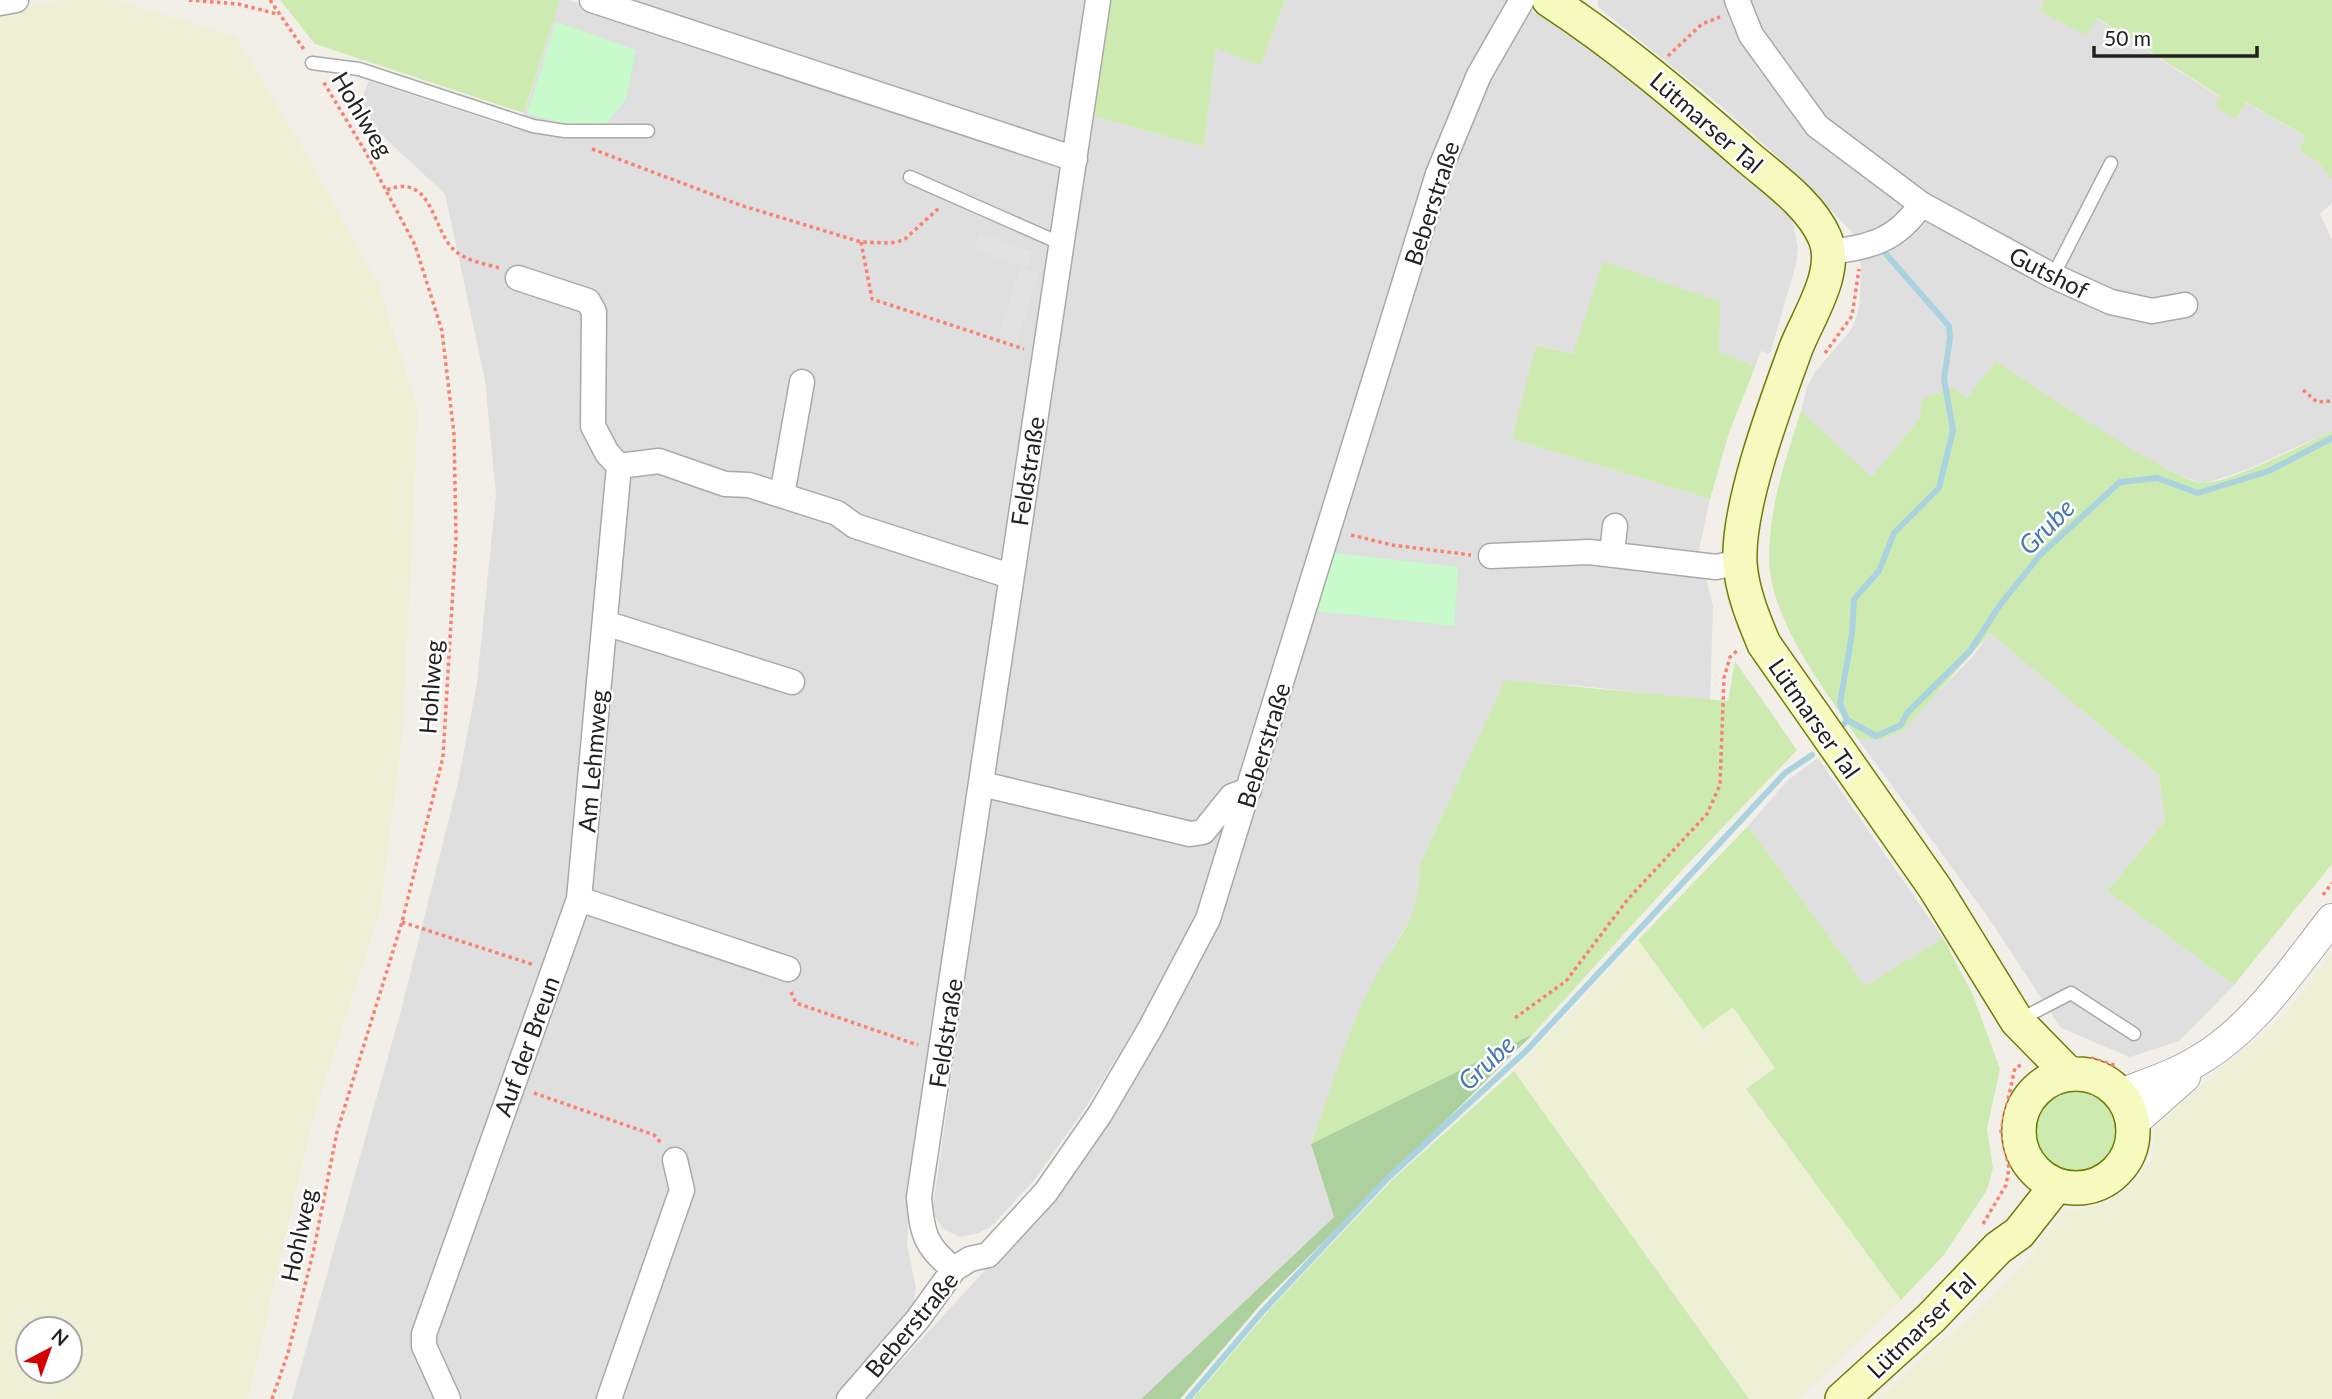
<svg xmlns="http://www.w3.org/2000/svg" width="2332" height="1399" viewBox="0 0 2332 1399" font-family="Lato,sans-serif">
	<rect width="100%" height="100%" fill="#f2efe9"/>
	<path fill="#e0dfdf" d="M560,0H568L1065,160L911,1190L907,1244L916,1288L914,1303L908,1315L835,1399H292L400,1014L458,782L477,683L496,495L485,380L445,194L356,111L369,81L519,130Z
		M608,0H1089L1067,150Z
		M1285,0H1511L1473,73L1240,777L1208,817L1195,826L994,777L1093,116L1204,147L1216,48L1260,65Z
		M1598,0H2044L2039,11L2087,34L2096,18L2220,97L2237,118L2245,102L2306,137L2299,151L2317,161L2332,179V203L2320,214L2332,240V431L2246,470L2203,484L1968,398L1920,418L1872,478L1801,411L1807,387L1816,371L1851,330L1856,318L1860,301L1861,266L1852,232L1794,172L1721,106L1598,7Z
		M1525,9L1550,19L1647,90L1792,217L1798,249L1796,264L1770,354L1761,351L1755,367L1718,351L1573,354L1537,345L1512,439L1710,499L1699,550L1713,606L1710,701L1582,686L1505,681L1419,866L1421,891L1413,914L1369,989L1311,1143L1334,1217L1141,1399H866L1051,1199L1161,1034L1373,429L1446,172L1463,124Z
		M1990,633L2159,775L2165,821L2107,891L2234,985L2179,1041L2130,1057L2061,1028L1988,917L1858,739L1882,740L1905,729L1913,718L1973,656Z
		M1818,758L1943,938L1865,987L1748,826L1788,780Z
		M998,795L1189,843L1231,814L1197,911L1140,1020L1088,1104L1035,1179L993,1225L979,1233L960,1237L943,1229L934,1215L933,1206L991,800Z"/>
	<path fill="#eef0d5" fill-rule="evenodd" d="M60,0H117L236,37L305,151L379,286L418,410L403,731L380,912L312,1122L248,1399H0V14ZM28,1329H70V1371H28Z
		M1638,940L1703,1029L1733,1006L1775,1068L1746,1090L1901,1300L1798,1399H1749L1514,1071Z
		M2332,952V1399H1876L1988,1301L2024,1265L2061,1213L2105,1204L2133,1184L2152,1157L2154,1129L2218,1070L2258,1039L2289,1009Z"/>
	<path fill="#cdebb0" d="M280,0H560L524,113L315,44Z
		M1111,0H1285L1260,66L1216,48L1204,147L1093,116Z
		M2044,0H2332V179L2317,161L2299,151L2305,136L2246,102L2236,119L2215,107L2220,96L2097,18L2087,35L2039,11Z
		M1603,261L1720,302L1719,351L1755,367L1729,433L1710,499L1512,439L1536,345L1573,354Z
		M1995,361C2027,381 2177,484 2203,483C2230,483 2304,444 2332,431V864L2234,985L2107,891L2165,821L2159,775L1990,633L1905,729L1882,740L1858,739C1824,689 1770,620 1769,558C1769,507 1786,458 1801,411L1872,477L1920,418L1922,399L1952,388L1968,398Z
		M1735,661L1797,750L1685,867L1533,1034L1311,1144C1330,1093 1346,1035 1370,987C1392,944 1423,918 1419,866L1505,680L1728,701Z
		M1748,826L1865,986L1943,938L1973,995L2000,1069L1987,1129L1993,1168L1987,1190L1943,1256L1901,1300L1746,1089L1775,1068L1733,1007L1703,1029L1638,940Z
		M1514,1071L1749,1399H1193L1270,1309L1393,1179Z
		M2035 1130a43 43 0 1 1 86 0a43 43 0 1 1-86 0Z"/>
	<path fill="#add19e" d="M1533,1034L1262,1303L1180,1399H1141L1334,1217L1311,1144Z"/>
	<path fill="#c8facc" d="M556,22L636,50L626,99L606,124H566L527,114Z
		M1335,553L1458,567L1454,626L1316,611Z"/>
	<path fill="#e2e2e2" d="M980,233L1032,251L1027,268L974,250Z
		M1020,267L1039,273L1017,342L999,336Z"/>
	<g fill="none" stroke-linecap="round" stroke-linejoin="round">
		<path stroke="#aad3df" stroke-width="6" d="M1847,720L1840,703L1852,634L1854,599L1879,571L1894,533L1939,488L1953,430L1944,379L1950,338L1949,326L1886,254
			M1844,724L1847,720L1876,736L1901,725L1907,713L1970,651L2000,605L2040,555L2120,482L2157,478L2198,493L2269,471L2332,438
			M1188,1399L1262,1312L1388,1178L1526,1051L1785,773L1812,755"/>
		<g stroke="#a9a9a9" stroke-width="15">
			<path id="service" d="M312,63L359,69L533,126L565,131H648
				M910,177L1062,244
				M2053,276L2111,163
				M2017,1021L2071,993L2134,1034"/>
		</g>
		<g stroke="#a9a9a9" stroke-width="27">
			<path id="minor" d="M592,0L1075,159
				M1737,0L1751,35L1817,126L1921,204L2053,276L2111,302L2152,311L2185,305
				M0,3L16,0
				M1828,252C1869,248 1898,240 1921,204
				M619,466L659,461L725,484L749,485L837,513L855,526L1010,576
				M782,495L802,382
				M1612,553L1615,526
				M1491,556L1589,552L1716,567L1740,562
				M605,623L792,682
				M982,784L1190,834L1203,832L1232,796L1249,790
				M579,899L788,969
				M954,1269C925,1247 922,1233 919,1197L1098,0
				M448,1399L424,1346V1334L579,899L619,466L607,453L593,426L594,312L588,301L518,278
				M609,1399L682,1190L675,1160
				M849,1399L918,1319L954,1269L970,1259L988,1255L1046,1192L1100,1114L1151,1027L1208,919L1438,174L1479,75L1522,0"/>
		</g>
		<g stroke="#a9a9a9" stroke-width="32">
			<path id="tertiary" d="M2120,1094C2146,1084 2175,1075 2199,1060C2254,1028 2293,968 2332,919
				M2133,1123L2185,1077"/>
		</g>
		<g stroke="#707d05" stroke-width="36">
			<path id="secondary" d="M1549,0C1621,47 1685,102 1749,158C1775,180 1811,205 1825,238C1839,272 1808,317 1796,348C1776,403 1737,506 1740,563C1742,591 1753,618 1764,644L1935,888L2017,1021L2069,1074
				M2019 1131a57 57 0 1 1 114 0a57 57 0 1 1-114 0Z
				M1842,1399L1931,1318L1998,1248L2019,1233L2056,1186"/>
		</g>
		<path stroke="#fa8072" stroke-width="3.5" stroke-dasharray="3.5 3.5" stroke-linecap="butt" d="M189,0L238,4L277,14
			M270,0L305,51
			M1668,56L1702,24L1720,17
			M592,149L740,205L861,242L891,243L904,240L940,207
			M387,190C432,172 432,228 453,249C465,261 485,264 500,268
			M861,242L872,299L1024,349
			M1825,353L1852,316L1859,269
			M2303,390L2317,402L2332,401
			M1351,535L1392,545L1471,555
			M2323,895L2332,883
			M402,922L534,965
			M791,992L796,1003L918,1045
			M1515,1018L1566,981L1628,899L1707,814L1720,785L1724,678L1730,657L1739,649
			M2091,1058L2117,1066
			M534,1093L654,1135L662,1144
			M1983,1224L2006,1185L2009,1168L2001,1131L2015,1068L2023,1064
			M272,1399L288,1353L314,1249L337,1132L402,922L443,757L456,538L454,434L442,331L415,245L365,151L323,81"/>
		<use href="#service" stroke="#fff" stroke-width="12"/>
		<use href="#minor" stroke="#fff" stroke-width="24"/>
		<use href="#tertiary" stroke="#fff" stroke-width="30"/>
		<use href="#secondary" stroke="#f7fabf" stroke-width="33"/>
	</g>
	<g text-anchor="middle" dominant-baseline="central" stroke-width="5" stroke-linejoin="round" paint-order="stroke">
		<g font-size="24" fill="#222" stroke="#fff">
			<text transform="translate(363 114) rotate(59)">Hohlweg</text>
			<text transform="translate(1707 122) rotate(41)">Lütmarser Tal</text>
			<text transform="translate(1431 203) rotate(-72)">Beberstraße</text>
			<text transform="translate(2049 272) rotate(27)">Gutshof</text>
			<text transform="translate(1027 471) rotate(-81)">Feldstraße</text>
			<text transform="translate(430 687) rotate(-86)">Hohlweg</text>
			<text transform="translate(1815 718) rotate(55)">Lütmarser Tal</text>
			<text transform="translate(1263 745) rotate(-73)">Beberstraße</text>
			<text transform="translate(592 761) rotate(-85)">Am Lehmweg</text>
			<text transform="translate(945 1033) rotate(-81)">Feldstraße</text>
			<text transform="translate(526 1046) rotate(-70)">Auf der Breun</text>
			<text transform="translate(298 1235) rotate(-78)">Hohlweg</text>
			<text transform="translate(911 1324) rotate(-50)">Beberstraße</text>
			<text transform="translate(1921 1325) rotate(-44)">Lütmarser Tal</text>
		</g>
		<g font-size="26" font-style="italic" fill="#4a7aab" stroke="#fff">
			<text transform="translate(2046 526) rotate(-45)">Grube</text>
			<text transform="translate(1486 1062) rotate(-43)">Grube</text>
		</g>
	</g>
	<g transform="translate(49 1350) rotate(41)"><circle r="33" fill="#ffffff" stroke="#a7a7a7" stroke-width="2"/>
	<path d="M0-5L12 26L0 18L-12 26Z" fill="#d40000"/>
	<text y="-10" font-size="19" font-weight="bold" text-anchor="middle" fill="#222222">N</text>
	</g>
	<path d="M2094 46v10h163v-10" fill="none" stroke="#222222" stroke-width="3.5"/>
	<text x="2104" y="46" font-size="21" fill="#222222" stroke="#ffffff" stroke-width="5" paint-order="stroke">50 m</text>
</svg>
